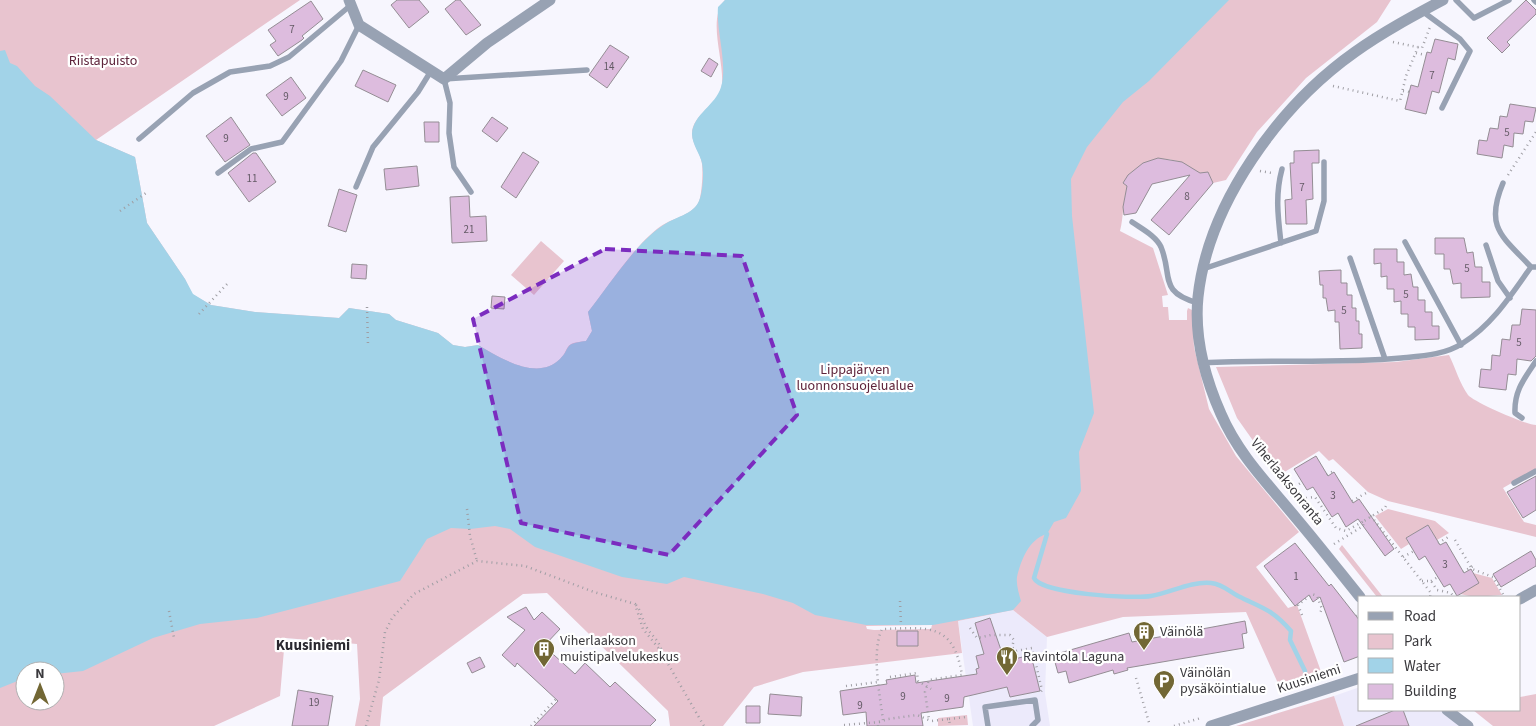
<svg xmlns="http://www.w3.org/2000/svg" width="1536" height="726" viewBox="0 0 1536 726" font-family="'Source Sans 3',sans-serif">
	<rect width="100%" height="100%" fill="#f7f6fe"/>
	<path fill="#eceafb" d="M1013,610L1047,637L1045,693L1050,726H973L958,621Z
		M1360,687V710H1440L1459,726H1344L1334,696Z"/>
	<path fill="#e8c4cf" fill-rule="evenodd" d="M0,0H300L96,140L135,157L147,223L185,279L192,294L211,305L255,312L339,318L349,308L389,314L396,320L438,333L453,345L465,347L478,345C499,357 537,382 560,359C571,348 562,343 586,341L592,331L588,312C608,287 635,244 661,226C674,217 696,215 700,198C702,188 703,174 702,164C701,154 693,145 692,135C691,114 720,105 722,84C724,59 707,18 725,0H1391L1377,22L1306,78L1257,132L1226,180L1213,183L1208,172L1201,177C1177,151 1143,153 1123,183L1128,186C1122,201 1124,216 1120,231L1153,248L1168,295L1162,296L1163,307H1168L1169,320H1187V311L1188,308L1192,310L1194,347L1209,409L1236,456L1299,532L1256,567L1288,608L1297,605L1323,677L1281,690L1246,612L1123,617L1047,637L1013,610L958,621L962,653L803,672L754,687L723,726H670L668,711L547,593L523,594L383,697L380,726H355L360,699L357,644L285,638L280,696L214,726H0ZM932,625L931,629L874,630L867,629L866,626ZM25,671H55V701H25Z
		M541,241L564,261L534,295L511,275Z
		M1449,355C1455,367 1460,384 1468,395C1474,402 1526,425 1536,425V469L1503,488L1524,522L1536,525V537L1388,501L1368,492L1333,459L1329,461L1319,451L1278,476L1237,418L1216,367L1396,362Z
		M1388,509L1435,521L1449,533L1437,540L1428,525L1406,538L1409,544L1401,549L1375,516Z
		M1342,545L1383,597H1377L1339,549Z
		M1473,573L1492,578L1502,595L1474,597L1460,594Z
		M1536,694V726H1493L1473,710H1520V697Z
		M1334,696L1344,726H1236Z
		M967,715L968,725L938,726V718Z"/>
	<path fill="#a2d3e8" d="M725,0H1229L1149,81L1123,102L1087,147L1071,179L1072,216L1094,413L1079,452L1081,491L1066,518L1054,522L1047,534C1029,539 1021,560 1017,577C1016,585 1019,594 1021,601L1013,610L933,625H866L815,615L793,603L763,594L684,577L667,584L622,577L535,547L510,529L495,526L470,529L451,528L427,539L400,581L257,618L200,624L153,638L83,671L55,674V671H25V678L0,688V51L5,50L10,63L17,66L35,86L50,96L96,140L135,157L147,223L185,279L193,294L211,305L255,312L339,318L349,308L389,314L396,320L438,333L453,345L465,347L478,345C499,357 537,382 560,359C572,347 562,344 586,341L592,331L588,312C608,287 636,243 662,226C674,217 693,215 699,201C703,192 704,173 702,163C700,154 692,144 692,134C693,114 716,105 721,87C728,64 716,32 718,7Z"/>
	<g fill="none" stroke-linecap="round" stroke-linejoin="round">
		<path stroke="#a2d3e8" stroke-width="4.5" d="M1047,534L1034,578C1041,594 1133,599 1151,596C1170,593 1191,581 1211,583C1222,584 1229,591 1238,596C1262,608 1272,609 1291,631L1290,640L1305,671"/>
	</g>
	<path fill="#ddbcde" stroke="#948d94" d="M397,0H419L429,12L409,28L391,5Z
		M456,0H460L481,25L466,35L445,9Z
		M1526,0L1536,10V14L1507,42L1510,45L1502,53L1487,38Z
		M311,1L323,19L302,36L304,38L302,40L278,56L270,45L276,41L268,30Z
		M1435,39L1458,44L1455,60L1448,58L1439,93L1432,91L1426,114L1405,109L1411,85L1418,87L1427,52L1431,53Z
		M610,45L629,57L607,88L589,75Z
		M709,58L718,64L711,77L701,71Z
		M363,70L396,85L388,102L355,86Z
		M291,77L306,98L282,116L266,95Z
		M1510,104L1536,108L1533,122L1525,121L1523,134L1514,133L1513,147L1504,145L1502,158L1477,154L1479,140L1487,141L1490,128L1498,129L1500,116L1507,117Z
		M231,117L250,145L225,162L206,136Z
		M492,117L508,128L497,142L482,131Z
		M424,122H439V142H425Z
		M1319,150V163H1312L1313,199L1306,200L1307,224H1286L1285,200L1292,199L1290,163H1294V151Z
		M523,152L539,162L516,198L501,187Z
		M253,153H256L276,182L249,202L228,173Z
		M1158,158L1182,162L1200,173L1208,172L1213,183L1169,235L1151,220L1190,175L1152,184L1136,213L1124,215L1123,207L1127,186L1123,183L1128,175L1143,163Z
		M417,166L419,186L386,190L384,169Z
		M339,189L357,195L346,232L328,226Z
		M469,196L470,217L486,216L487,241L452,243L450,197Z
		M1435,238H1464L1467,253L1473,252L1475,267H1482V282H1490V297L1461,298V283L1453,284L1450,269H1444V254H1435Z
		M1374,249H1397V262H1404V275L1411,274L1413,287H1418V300H1425V312H1432V326H1439V339L1415,340V327H1408V314H1401V301L1394,302V289H1387V276L1381,277V263L1374,264Z
		M352,264L367,265L366,279L351,278Z
		M1341,270V283H1347V295H1352V308H1356V321H1359V334H1362V348L1340,349L1339,322H1335V310L1328,311L1326,298H1323V285H1320L1319,271Z
		M492,296L505,297L504,309L491,308Z
		M1522,309L1536,310V356L1531,361L1517,359L1516,375L1508,374L1506,390L1479,387L1481,369L1491,370L1492,355L1500,356L1502,339L1510,340L1512,325H1520Z
		M1316,456L1328,476L1334,472L1353,503L1359,499L1394,549L1385,556L1358,519L1346,527L1338,513L1332,517L1313,487L1307,490L1294,469Z
		M1536,476V510L1523,518L1507,492Z
		M1428,525L1440,545L1446,542L1464,573L1471,569L1479,583L1457,596L1450,584L1444,587L1425,556L1419,560L1406,538Z
		M1295,543L1329,586L1331,584L1360,621V656L1344,662L1320,597L1313,602L1309,595L1295,606L1264,566Z
		M1531,551L1536,560V566L1501,587L1493,574Z
		M526,607L534,620L542,612L560,629L544,646L575,674L585,663L610,687L615,682L656,720L650,726H534L558,701L517,663L515,667L502,655L525,630L507,617Z
		M990,618L1001,650L1007,648L1010,660L1031,655L1040,691L1010,697L1007,687L964,697L963,707L921,713L923,726H867L866,712L843,715L840,691L887,684L886,680L915,675L916,683L977,674L976,669L979,668L976,656L984,654L975,623Z
		M1245,621L1247,633L1242,634L1244,648L1127,668L1128,670L1114,674L1113,670L1069,683L1066,671L1058,673L1053,655L1129,633L1132,642Z
		M897,631H918V646H897Z
		M480,657L485,667L472,673L467,663Z
		M298,690L333,696L328,726H292Z
		M770,694L802,697L801,716L768,714Z
		M746,706H760V723H746Z
		M1395,710H1403L1409,726H1356Z"/>
	<g fill="none" stroke-linecap="round" stroke-linejoin="round">
		<path stroke="#9f9ea4" stroke-width="2.5" stroke-dasharray="1 4" stroke-linecap="butt" d="M1393,42L1422,48L1430,27
			M1416,53L1426,55
			M1333,86L1400,101L1406,76L1418,47
			M1403,91L1409,92
			M1260,171L1272,173
			M1508,175L1536,132
			M120,211L146,193
			M367,307L368,345
			M199,314L228,283
			M1327,475L1335,470
			M1299,484L1302,482
			M1306,498L1315,497L1336,528L1346,531L1364,521
			M1352,501L1366,493
			M467,509L470,536L477,561
			M1371,516L1431,593L1430,597
			M1455,540L1472,569L1493,577L1504,596
			M1438,543L1450,536
			M1334,544L1363,526L1364,521L1385,508L1387,504
			M1403,557L1414,551
			M1463,572L1473,566
			M1422,581H1431L1437,590L1451,593L1454,597
			M1431,581L1438,577
			M900,601L901,625
			M636,605C642,612 642,620 647,628C652,636 658,639 661,649
			M169,611L174,638
			M1302,615L1298,605L1312,594L1317,596L1322,609L1320,613
			M1356,616L1360,613
			M970,628L977,638L991,635H1010L1014,640L1012,647L1016,651L1032,648L1042,690L1040,693
			M890,677L917,673L918,681L931,689
			M1136,678L1150,726
			M846,686L878,682
			M949,719L966,717
			M883,720C880,696 871,652 882,629C927,628 953,621 962,675L929,680L925,692L929,720
			M844,725L880,722
			M366,726L379,680L385,632L392,618L414,594L477,561L525,566L594,592L635,604L643,629L660,650L704,726
			M531,726L558,697
			M878,726V722L888,719L917,715L931,721L949,719L950,726
			M1174,726L1201,718"/>
		<path stroke="#98a2b3" stroke-width="5.5" d="M1456,0L1474,18L1509,0
			M1534,0L1536,2
			M1422,11L1460,39L1470,51L1442,108
			M139,139L193,93L230,72L270,66L289,57L351,5
			M218,173L251,149L282,142L341,61L359,25
			M1503,183C1484,228 1503,237 1531,267
			M356,187L373,147L418,92L431,71
			M471,192L454,167L449,133L450,103L444,79L587,70
			M1132,222C1142,229 1156,236 1161,247C1173,276 1158,292 1198,303
			M1405,242L1461,345
			M1281,243C1278,217 1275,195 1282,169
			M1486,245L1498,281L1510,298
			M1350,258L1385,359
			M1203,269L1316,231L1324,201V162
			M1203,363C1269,359 1335,364 1401,358C1422,356 1445,355 1463,343C1493,324 1511,295 1531,267H1536
			M1522,418L1515,413C1514,391 1524,379 1536,361
			M1514,483L1536,471
			M988,726L985,707L1035,700L1038,720L1032,726"/>
		<path stroke="#98a2b3" stroke-width="11" d="M349,0L359,25L444,79L487,43L550,0
			M1360,597C1339,571 1318,544 1296,518C1269,485 1238,454 1221,414C1205,378 1194,337 1198,297C1208,203 1280,105 1355,52C1383,32 1413,16 1443,0
			M1520,599L1536,590
			M1447,710L1468,726
			M1211,726L1360,678"/>
	</g>
	<path fill="#7b2cbf" fill-opacity="0.2" stroke="#7b2cbf" stroke-width="4" stroke-dasharray="10 6" stroke-linejoin="round" d="M605,249L742,256L797,415L669,555L521,523L473,319Z"/>
	<defs>
		<g id="building-pin" transform="scale(1.125)"><path d="M0 17L-7.5 6A9.5 9.5 0 1 1 7.5 6Z" fill="#726734" stroke="#fff"/><path d="M-4-6H4V6H1V3H-1V6H-4ZM-2.5-4.3h1.7v1.8h-1.7ZM.8-4.3h1.7v1.8H.8ZM-2.5-1h1.7V.8h-1.7ZM.8-1h1.7V.8H.8Z" fill="#fff"/></g>
		<g id="restaurant-pin" transform="scale(1.125)"><path d="M0 17L-7.5 6A9.5 9.5 0 1 1 7.5 6Z" fill="#726734" stroke="#fff"/><path d="M-5-6h1v4h1v-4h1v4h1v-4h1v5L-1.5 .5V6h-2V.5L-5-1ZM5-6V6H3V1.5H1.5Q1.5-4 5-6Z" fill="#fff"/></g>
		<g id="parking-pin" transform="scale(1.125)"><path d="M0 17L-7.5 6A9.5 9.5 0 1 1 7.5 6Z" fill="#726734" stroke="#fff"/><path d="M-3.5-5.5H1a3.5 3.5 0 0 1 0 7H-1V5.5H-3.5ZM-1-3.4V-.6H.8a1.4 1.4 0 0 0 0-2.8Z" fill="#fff"/></g>
	</defs>
	<g fill-rule="evenodd">
		<use href="#building-pin" x="1144" y="632"/>
		<use href="#building-pin" x="544" y="649"/>
		<use href="#restaurant-pin" x="1007" y="657"/>
		<use href="#parking-pin" x="1164" y="681"/>
	</g>
	<g text-anchor="middle" dominant-baseline="central" stroke-width="4.5" stroke-linejoin="round" paint-order="stroke">
		<g font-size="11" fill="#635a65">
			<text x="292" y="29">7</text>
			<text x="609" y="66">14</text>
			<text x="1432" y="75">7</text>
			<text x="286" y="96">9</text>
			<text x="1507" y="132">5</text>
			<text x="226" y="138">9</text>
			<text x="252" y="178">11</text>
			<text x="1302" y="187">7</text>
			<text x="1187" y="196">8</text>
			<text x="469" y="229">21</text>
			<text x="1467" y="268">5</text>
			<text x="1406" y="294">5</text>
			<text x="1344" y="310">5</text>
			<text x="1519" y="342">5</text>
			<text x="1333" y="495">3</text>
			<text x="1445" y="564">3</text>
			<text x="1296" y="576">1</text>
			<text x="903" y="696">9</text>
			<text x="947" y="698">9</text>
			<text x="314" y="702">19</text>
			<text x="860" y="705">9</text>
		</g>
		<g font-size="14" fill="#5e243b" stroke="#fff">
			<text x="103" y="61">Riistapuisto</text>
			<text x="855" y="370">Lippajärven<tspan x="855" dy="16">luonnonsuojelualue</tspan></text>
		</g>
		<g font-size="14" fill="#3a393d" stroke="#fff">
			<text transform="translate(1287 482) rotate(51)">Viherlaaksonranta</text>
			<text transform="translate(1309 679) rotate(-18)">Kuusiniemi</text>
		</g>
		<g font-size="14" fill="#3a393d" stroke="#fff" text-anchor="start">
			<text x="1160" y="632">Väinölä</text>
			<text x="560" y="641">Viherlaakson<tspan x="560" dy="16">muistipalvelukeskus</tspan></text>
			<text x="1023" y="657">Ravintola Laguna</text>
			<text x="1180" y="673">Väinölän<tspan x="1180" dy="16">pysäköintialue</tspan></text>
		</g>
		<g font-size="15" font-weight="bold" fill="#2a2930" stroke="#fff">
			<text x="313" y="645">Kuusiniemi</text>
		</g>
	</g>
	<rect x="1358" y="596" width="162" height="115" fill="#ffffff" stroke="#b0b0b1"/>
	<rect x="1368" y="612" width="25" height="8" fill="#98a2b3" stroke="#b0b0b1"/>
	<text x="1404" y="621" font-size="15" fill="#3a393d">Road</text>
	<rect x="1368" y="634" width="25" height="15" fill="#e8c4cf" stroke="#b0b0b1"/>
	<text x="1404" y="646" font-size="15" fill="#3a393d">Park</text>
	<rect x="1368" y="658" width="25" height="15" fill="#a2d3e8" stroke="#b0b0b1"/>
	<text x="1404" y="671" font-size="15" fill="#3a393d">Water</text>
	<rect x="1368" y="684" width="25" height="15" fill="#ddbcde" stroke="#b0b0b1"/>
	<text x="1404" y="696" font-size="15" fill="#3a393d">Building</text>
	<g transform="translate(40 686)"><circle r="24" fill="#ffffff" stroke="#b0b0b1"/>
	<path d="M0-4L9 19L0 12L-9 19Z" fill="#726734"/>
	<text y="-8" font-size="14" font-weight="bold" text-anchor="middle" fill="#3a393d">N</text>
	</g>
</svg>
